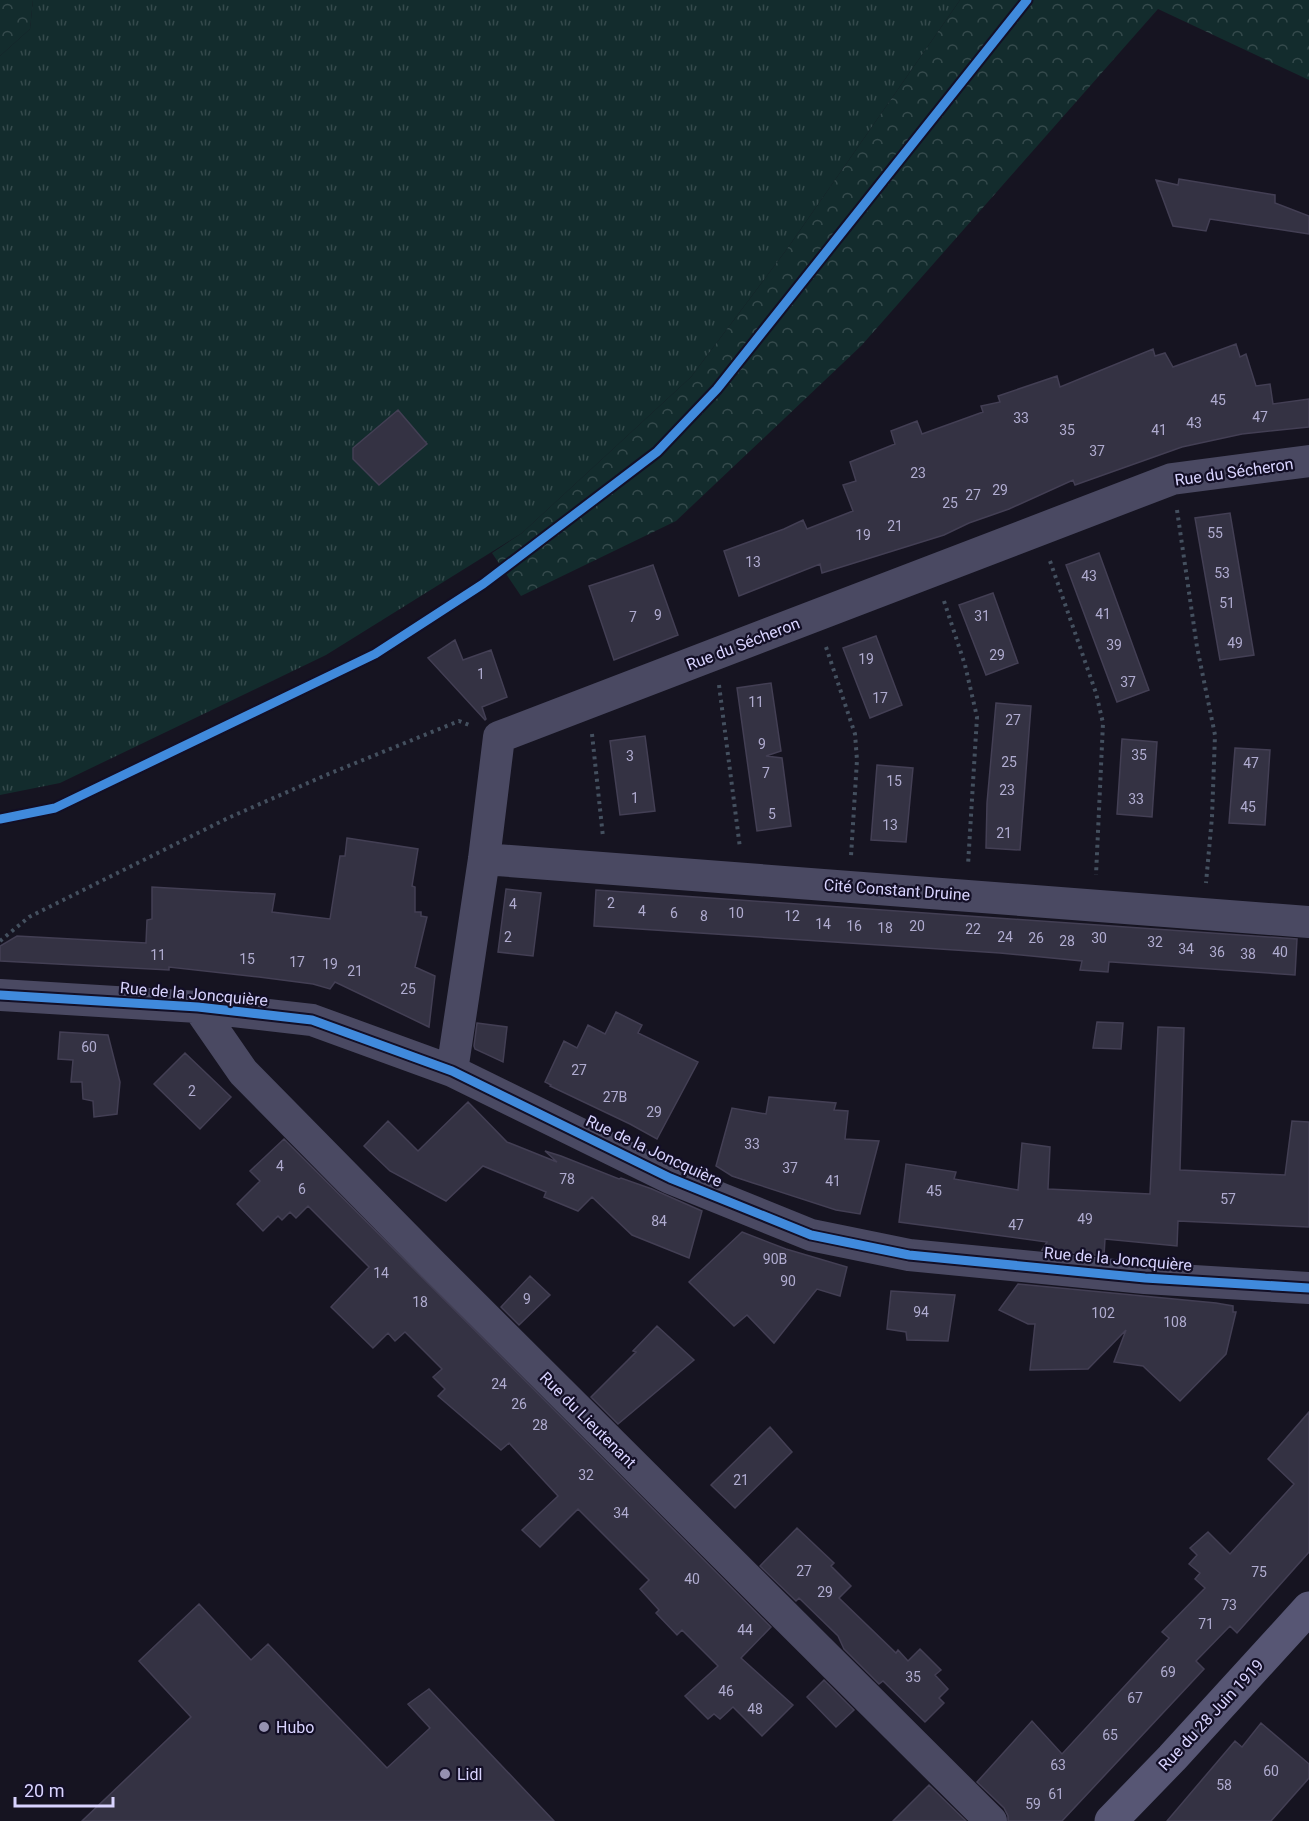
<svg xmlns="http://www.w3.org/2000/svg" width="1309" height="1821" viewBox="0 0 1309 1821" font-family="Roboto,sans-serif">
	<defs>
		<pattern id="grass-tufts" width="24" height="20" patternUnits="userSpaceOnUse" patternTransform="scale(1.5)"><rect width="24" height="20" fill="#132c2d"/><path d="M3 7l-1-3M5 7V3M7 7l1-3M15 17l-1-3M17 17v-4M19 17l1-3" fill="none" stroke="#354a4c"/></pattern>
		<pattern id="forest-crowns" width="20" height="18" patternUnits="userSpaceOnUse" patternTransform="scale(1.5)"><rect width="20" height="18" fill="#132c2d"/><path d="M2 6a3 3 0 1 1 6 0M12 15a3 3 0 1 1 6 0" fill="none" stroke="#354a4c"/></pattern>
	</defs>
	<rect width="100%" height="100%" fill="#161421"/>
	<path fill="url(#grass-tufts)" d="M33,0H960L787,249L691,377L522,533L326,655L60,783L0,795V56L30,29Z"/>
	<path fill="url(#forest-crowns)" d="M0,0H33L30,29L0,56Z
		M960,0H1309V80L1158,9L861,346L676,521L521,596L492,553L522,533L691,377L787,249Z"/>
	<path fill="#343243" stroke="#433f54" stroke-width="1.5" d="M1179,179L1275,195V203L1309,216V234L1210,219L1206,231L1173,226L1156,180L1178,185Z
		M1236,344L1240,357L1246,354L1256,386L1270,384L1273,404L1309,399V427L1242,434L1182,447L1075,485L1073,480L1009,509L969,523L944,535L822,573L820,564L739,596L724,551L784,529L803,520L807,529L853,511L843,485L856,481L850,462L895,444L891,431L917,421L922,434L983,412L981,406L1000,402L998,396L1057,376L1060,387L1153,349L1155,356L1165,353L1173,367Z
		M398,410L427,444L379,485L353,459V448Z
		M1230,513L1254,655L1220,660L1195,518Z
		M1099,553L1149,690L1117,702L1066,565Z
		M653,565L678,635L614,660L589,586Z
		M993,593L1018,663L986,675L959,605Z
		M876,636L902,705L870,718L843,648Z
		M455,640L463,660L491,650L507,697L482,707L486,719L485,720L428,658Z
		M771,683L781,751L766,756L782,758L791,826L757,831L737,688Z
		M996,703L1031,706L1020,850L986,848L987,803Z
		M645,736L655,811L620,815L610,741Z
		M1122,739L1157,742L1152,817L1117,814Z
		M1235,748L1270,750L1265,825L1229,823Z
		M877,765L913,768L906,842L871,840Z
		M347,838L418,849L412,886L415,887V912H421V916L427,917L415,967L435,976L429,1027L335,982L330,989L313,984L259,977L169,967V970L0,961V946L17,936L146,943L147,920L152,919V887L275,894L272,912L330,919L340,856H345Z
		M506,889L541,893L533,956L498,952Z
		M596,890L1297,939L1295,975L1112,962H1109L1108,972L1080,970L1082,961L1000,953L594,926Z
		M616,1012L642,1025L638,1033L698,1062L657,1139L630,1124L550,1086L551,1085L545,1082L564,1041L577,1048L588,1025L605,1034Z
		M1097,1022L1123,1023L1121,1049L1093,1048Z
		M477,1023L507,1027L503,1062L475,1049L474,1046Z
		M1158,1027L1184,1028L1180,1170L1285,1175L1292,1121L1309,1122V1227L1178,1221L1177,1246L1105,1239L1104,1256L1042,1250L1047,1242L899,1222L906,1164L956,1172L954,1179L1018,1190L1022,1143L1050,1147L1048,1189L1150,1194Z
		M60,1032L108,1035L120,1082L117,1114L94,1117L93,1101L83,1099L82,1082H71L73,1060L58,1059Z
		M185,1053L231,1097L200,1129L154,1084Z
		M769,1097L836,1103L834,1110L848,1111L845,1139L879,1141L860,1214L836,1210L753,1183L732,1176L716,1166L732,1108L766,1114Z
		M468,1102L507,1142L557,1162L545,1151L561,1156L619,1179L621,1178L652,1189L702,1211L689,1258L632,1235L592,1197L578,1211L544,1197L546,1192L483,1166L446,1201L390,1171L364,1146L388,1121L418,1151Z
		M284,1139L771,1627L741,1658L793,1705L762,1736L733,1707L720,1719L714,1714L708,1719L685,1696L718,1666L682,1630L677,1635L656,1613L659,1610L640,1589L649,1580L578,1509L540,1547L522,1530L558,1496L509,1443L501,1450L438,1396L445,1389L433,1377L442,1369L405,1332L395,1341L388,1333L373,1348L331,1307L369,1267L308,1206L296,1218L290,1212L282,1220L278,1216L263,1231L237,1204L260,1181L250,1171Z
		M742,1232L786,1249L847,1267L840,1296L817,1289L774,1343L747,1315L734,1326L689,1282Z
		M530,1276L550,1295L519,1325L501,1307Z
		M1018,1284L1216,1303L1233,1306V1312H1236L1226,1354L1180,1401L1143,1366L1114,1362L1126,1330L1088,1369L1030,1370L1035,1324H1028L999,1310Z
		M891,1291L955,1295L948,1341L907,1340L906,1332L887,1329Z
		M657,1326L694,1360L618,1424L591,1397L636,1352L633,1351Z
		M1309,1412V1552L1237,1633L1230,1626L1196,1661L1204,1669L1062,1821H1008V1816L1004,1808L977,1782L1032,1721L1062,1754L1169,1638L1162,1632L1205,1588L1195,1579L1200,1573L1189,1564L1197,1555L1190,1548L1208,1532L1230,1554L1294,1484L1268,1459Z
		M770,1427L792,1452L735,1508L711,1485Z
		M797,1528L834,1563L831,1566L851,1586L839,1598L896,1653L898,1650L908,1661L920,1649L941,1670L935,1675L948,1689L939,1698L944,1703L925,1722L883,1681L879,1684L844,1649L838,1636L799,1598L796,1601L760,1566Z
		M199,1604L251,1660L268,1644L387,1768L430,1728L408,1704L429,1689L554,1821H82L191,1717L139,1661Z
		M824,1680L854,1710L836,1727L807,1697Z
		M1261,1723L1309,1764V1778L1271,1821H1167L1235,1741L1242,1747Z
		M929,1785L966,1821H893Z"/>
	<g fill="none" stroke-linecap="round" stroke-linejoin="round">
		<path stroke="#44505f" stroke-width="4" stroke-dasharray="3 4.5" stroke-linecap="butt" d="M1177,510L1197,647L1215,735L1212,817L1206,883
			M1050,561L1096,693L1103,723L1096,875
			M944,601L965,665L977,717L968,865
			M826,647L855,734L857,760L851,856
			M719,685L740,848
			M592,734L603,837
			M0,941L29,917L228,818L326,775L459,721L469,725"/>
		<path stroke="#4a4962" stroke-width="32" d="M484,859L1309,922
			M0,995L198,1007L312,1020L452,1071L670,1178L811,1235L909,1255L1145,1278L1309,1288
			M198,1007L243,1072L432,1264L991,1821
			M452,1071L484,859L499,737L1172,479L1309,461"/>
		<path stroke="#575674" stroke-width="33" d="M1111,1821L1172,1758L1309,1608"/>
		<g stroke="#130f26" stroke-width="13">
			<path id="cycleway" d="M0,819L55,808L375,654L483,584L657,452L717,389L1027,0
				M0,995L198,1007L312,1020L452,1071L670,1178L811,1235L909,1255L1145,1278L1309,1288"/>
		</g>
		<use href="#cycleway" stroke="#408adc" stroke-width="9"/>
	</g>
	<g fill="#9591b1" stroke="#130f26" stroke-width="2">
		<circle cx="264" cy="1727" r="6"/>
		<circle cx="445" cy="1774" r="6"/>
	</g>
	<g text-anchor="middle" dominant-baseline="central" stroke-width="4.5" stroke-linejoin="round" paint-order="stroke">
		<g font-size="14" fill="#b0acd0">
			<text x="1218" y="400">45</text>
			<text x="1260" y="417">47</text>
			<text x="1021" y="418">33</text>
			<text x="1194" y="423">43</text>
			<text x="1067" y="430">35</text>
			<text x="1159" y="430">41</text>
			<text x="1097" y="451">37</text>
			<text x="918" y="473">23</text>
			<text x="1000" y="490">29</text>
			<text x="973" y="495">27</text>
			<text x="950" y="503">25</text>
			<text x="895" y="526">21</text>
			<text x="1215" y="533">55</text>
			<text x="863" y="535">19</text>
			<text x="753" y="562">13</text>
			<text x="1222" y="573">53</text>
			<text x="1089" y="576">43</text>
			<text x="1227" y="603">51</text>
			<text x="1103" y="614">41</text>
			<text x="658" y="615">9</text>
			<text x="982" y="616">31</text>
			<text x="633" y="617">7</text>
			<text x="1235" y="643">49</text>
			<text x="1114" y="645">39</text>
			<text x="997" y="655">29</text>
			<text x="866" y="659">19</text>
			<text x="481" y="674">1</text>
			<text x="1128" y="682">37</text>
			<text x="880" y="698">17</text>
			<text x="756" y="702">11</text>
			<text x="1013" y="720">27</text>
			<text x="762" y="744">9</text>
			<text x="1139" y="755">35</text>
			<text x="630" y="756">3</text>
			<text x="1009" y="762">25</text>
			<text x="1251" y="763">47</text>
			<text x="766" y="773">7</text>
			<text x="894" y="781">15</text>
			<text x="1007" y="790">23</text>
			<text x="635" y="798">1</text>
			<text x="1136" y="799">33</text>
			<text x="1248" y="807">45</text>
			<text x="772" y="814">5</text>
			<text x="890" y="825">13</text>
			<text x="1004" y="833">21</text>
			<text x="611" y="903">2</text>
			<text x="513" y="904">4</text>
			<text x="642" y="911">4</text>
			<text x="674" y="913">6</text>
			<text x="736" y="913">10</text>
			<text x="704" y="916">8</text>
			<text x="792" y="916">12</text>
			<text x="823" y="924">14</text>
			<text x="854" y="926">16</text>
			<text x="917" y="926">20</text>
			<text x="885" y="928">18</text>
			<text x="973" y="929">22</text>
			<text x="508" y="937">2</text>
			<text x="1005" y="937">24</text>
			<text x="1036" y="938">26</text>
			<text x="1099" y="938">30</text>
			<text x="1067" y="941">28</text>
			<text x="1155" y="942">32</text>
			<text x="1186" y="949">34</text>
			<text x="1217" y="952">36</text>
			<text x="1280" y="952">40</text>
			<text x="1248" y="954">38</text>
			<text x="158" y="955">11</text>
			<text x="247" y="959">15</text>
			<text x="297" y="962">17</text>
			<text x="330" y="964">19</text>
			<text x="355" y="971">21</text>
			<text x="408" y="989">25</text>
			<text x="89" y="1047">60</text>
			<text x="579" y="1070">27</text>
			<text x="192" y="1091">2</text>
			<text x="615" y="1097">27B</text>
			<text x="654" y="1112">29</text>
			<text x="752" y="1144">33</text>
			<text x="280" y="1166">4</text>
			<text x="790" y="1168">37</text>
			<text x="567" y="1179">78</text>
			<text x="833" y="1181">41</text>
			<text x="302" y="1189">6</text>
			<text x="934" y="1191">45</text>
			<text x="1228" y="1199">57</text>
			<text x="1085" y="1219">49</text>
			<text x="659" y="1221">84</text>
			<text x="1016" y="1225">47</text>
			<text x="775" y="1259">90B</text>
			<text x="381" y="1273">14</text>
			<text x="788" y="1281">90</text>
			<text x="527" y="1299">9</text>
			<text x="420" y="1302">18</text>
			<text x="921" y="1312">94</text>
			<text x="1103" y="1313">102</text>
			<text x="1175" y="1322">108</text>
			<text x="499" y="1384">24</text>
			<text x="519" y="1404">26</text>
			<text x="540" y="1425">28</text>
			<text x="586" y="1475">32</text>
			<text x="741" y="1480">21</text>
			<text x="621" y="1513">34</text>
			<text x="804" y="1571">27</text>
			<text x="1259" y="1572">75</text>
			<text x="692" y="1579">40</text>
			<text x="825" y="1592">29</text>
			<text x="1229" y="1605">73</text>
			<text x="1206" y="1624">71</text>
			<text x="745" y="1630">44</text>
			<text x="1168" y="1672">69</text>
			<text x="913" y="1677">35</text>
			<text x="726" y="1691">46</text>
			<text x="1135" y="1698">67</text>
			<text x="755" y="1709">48</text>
			<text x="1110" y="1735">65</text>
			<text x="1058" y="1765">63</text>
			<text x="1271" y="1771">60</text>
			<text x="1224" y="1785">58</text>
			<text x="1056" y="1794">61</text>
			<text x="1033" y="1804">59</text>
		</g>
		<g font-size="16" fill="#d9d4ff" stroke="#130f26">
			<text transform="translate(1234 472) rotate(-8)">Rue du Sécheron</text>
			<text transform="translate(743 644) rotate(-21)">Rue du Sécheron</text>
			<text transform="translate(897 890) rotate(4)">Cité Constant Druine</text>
			<text transform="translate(194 994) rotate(5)">Rue de la Joncquière</text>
			<text transform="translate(654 1151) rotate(25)">Rue de la Joncquière</text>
			<text transform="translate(1118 1259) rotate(5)">Rue de la Joncquière</text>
			<text transform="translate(588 1420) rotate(45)">Rue du Lieutenant</text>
			<text transform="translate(1211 1715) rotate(-47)">Rue du 28 Juin 1919</text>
		</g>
		<g font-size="16" fill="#d9d4ff" stroke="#130f26" text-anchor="start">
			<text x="276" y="1727">Hubo</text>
			<text x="457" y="1774">Lidl</text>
		</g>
	</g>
	<path d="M15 1797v9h98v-9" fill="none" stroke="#d9d4ff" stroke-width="3"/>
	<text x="24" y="1797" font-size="18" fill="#d9d4ff" stroke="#130f26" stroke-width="4.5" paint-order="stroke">20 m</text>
</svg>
